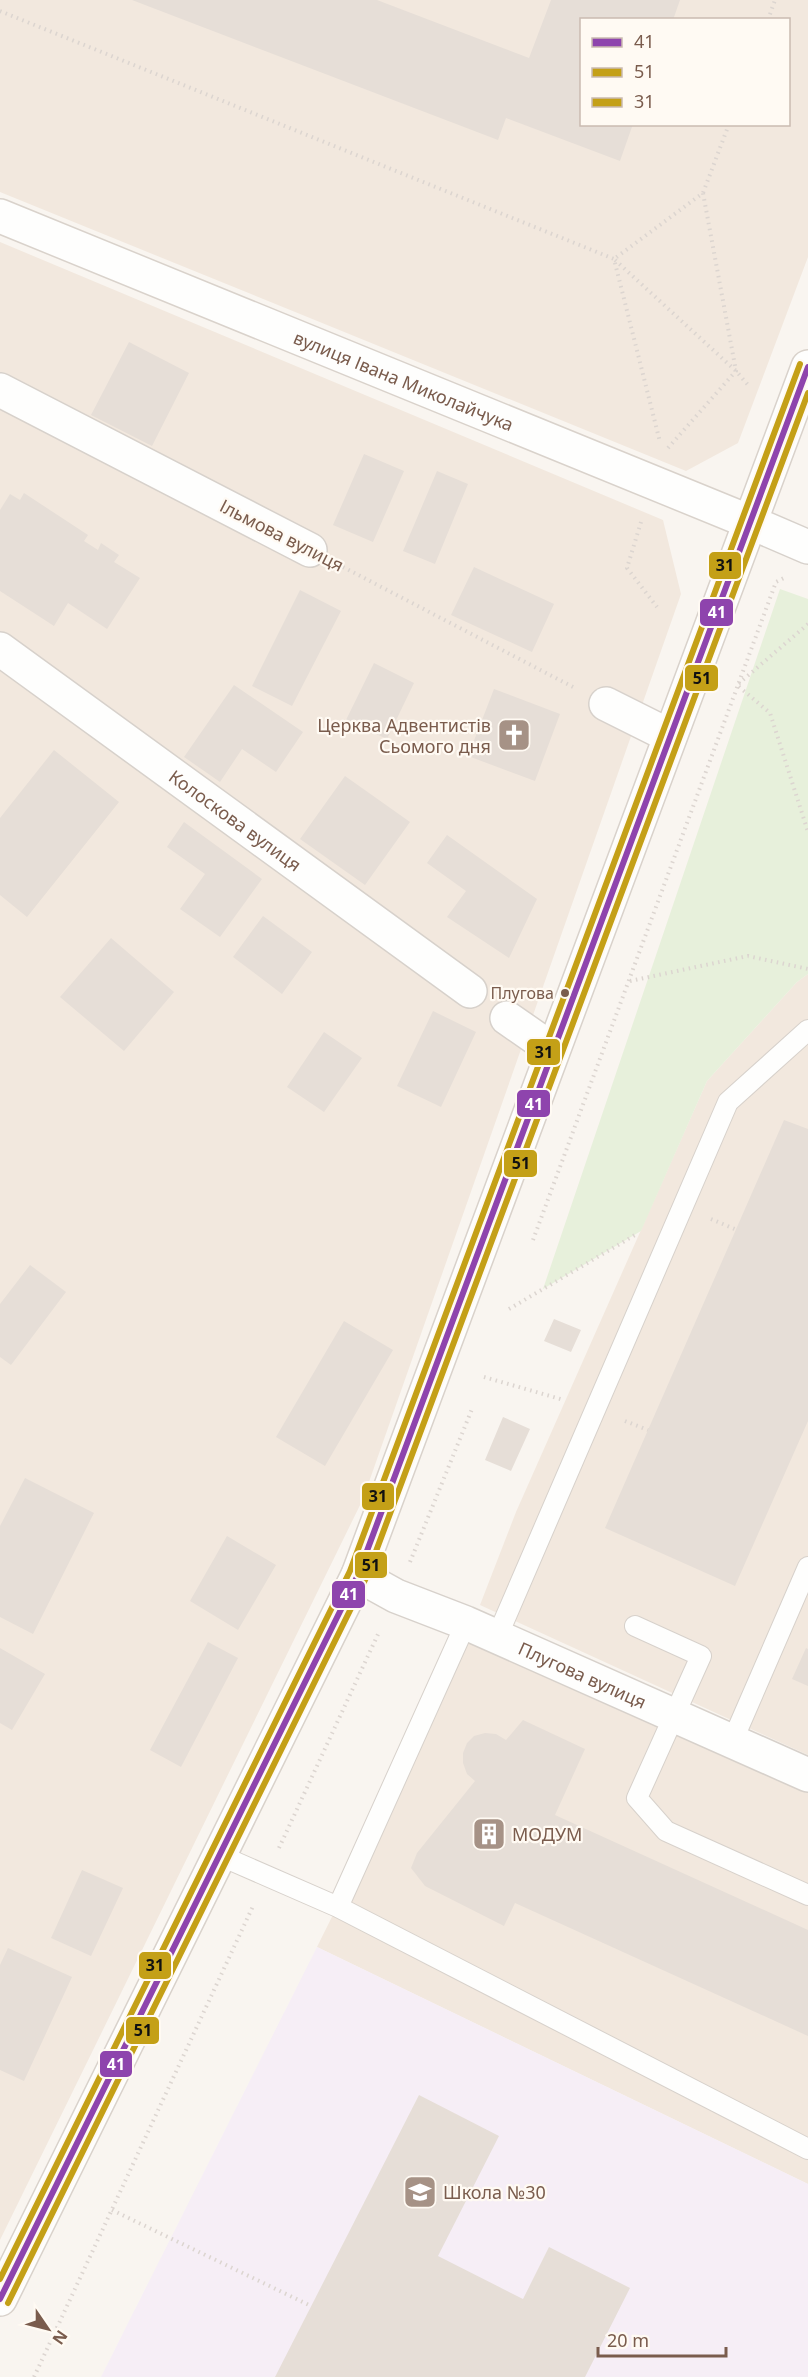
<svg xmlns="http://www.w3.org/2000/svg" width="808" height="2377" viewBox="0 0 808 2377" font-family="'Noto Sans',sans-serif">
	<rect width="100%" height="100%" fill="#f9f5f0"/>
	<path fill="#f2e8de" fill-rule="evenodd" d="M0,0H808V257L738,443L686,471L0,192ZM582,20H788V124H582Z
		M0,242L663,520L681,594L363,1499L0,2240Z
		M808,974V1755L480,1605L516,1512L707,1081L797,982Z
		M472,1635L808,1788V2184L317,1947Z"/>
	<path fill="#f6eef6" d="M317,1947L808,2184V2377H101Z"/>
	<path fill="#e7f0db" d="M780,589L808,599V974L797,982L707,1081L641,1231L543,1289Z"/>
	<path fill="#e6ded7" d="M132,0H377L529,58L551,0H680L673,20H582V124H633L620,161L506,118L498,140Z
		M129,342L189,373L152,446L91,415Z
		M364,454L404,471L373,542L333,525Z
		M437,471L468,484L435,564L403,551Z
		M24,493L88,535L84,541L98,550L101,543L119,555L114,562L140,578L107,629L68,603L54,626L0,591V510L10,494L20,500Z
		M474,567L554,604L532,652L451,615Z
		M300,590L341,611L292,706L252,686Z
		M374,663L414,683L387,739L346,720Z
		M234,685L303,732L276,772L242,749L220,782L184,757Z
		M494,689L560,714L535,781L468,756Z
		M54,750L119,802L27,917L0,895V818Z
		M345,776L410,822L365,885L300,839Z
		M184,822L262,879L220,937L180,909L205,874L167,847Z
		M447,835L537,899L509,958L447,917L466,891L427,863Z
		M263,916L312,952L282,994L233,957Z
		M111,938L174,992L124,1051L60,997Z
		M433,1011L476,1032L441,1107L397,1086Z
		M324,1032L362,1058L324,1112L287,1087Z
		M784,1120L808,1129V1421L735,1586L605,1528Z
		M30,1265L66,1292L11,1365L0,1357V1304Z
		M554,1319L581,1330L571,1352L544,1341Z
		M344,1321L393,1350L325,1466L276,1437Z
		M503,1417L530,1429L511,1471L485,1460Z
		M25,1478L94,1513L33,1634L0,1617V1526Z
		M227,1536L276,1565L238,1630L190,1601Z
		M208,1642L238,1658L181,1767L150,1750Z
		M0,1648L45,1674L12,1730L0,1723Z
		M806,1648L808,1649V1686L792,1679Z
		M523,1720L585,1749L555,1815L808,1930V2036L515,1903L504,1926L425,1886L411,1868L417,1853L475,1781L467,1774L463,1763V1753L467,1743L474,1736L485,1733L496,1734L506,1740Z
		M82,1870L123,1888L91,1956L51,1938Z
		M8,1948L72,1977L24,2081L0,2070V1965Z
		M419,2095L499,2136L438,2256L523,2299L549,2247L630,2288L585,2377H275Z"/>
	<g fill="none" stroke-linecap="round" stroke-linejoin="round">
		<g stroke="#d7d1cb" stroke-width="22">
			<path id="service" d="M635,1626L701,1656L637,1798L666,1831L808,1895
				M497,1637L728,1102L808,1030
				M732,1742L808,1567
				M219,1855L338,1907L808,2149
				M338,1907L466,1623"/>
		</g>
		<g stroke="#d7d1cb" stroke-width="36">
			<g id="minor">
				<path d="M0,390L310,550"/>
				<path id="s1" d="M0,649L470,991"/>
				<path d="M606,704L670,736"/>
				<path d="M507,1018L553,1050"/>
				<path id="s2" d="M358,1575L396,1596L466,1623L808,1775"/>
			</g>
		</g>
		<g stroke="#d7d1cb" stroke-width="36">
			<path id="tertiary" d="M750,522L808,547"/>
		</g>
		<g stroke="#d9d2cb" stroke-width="36">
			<g id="secondary">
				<path id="s3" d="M0,216L750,522"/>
				<path d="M0,2299L358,1575L808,367"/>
			</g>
		</g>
		<path stroke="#dcd5d0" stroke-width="4" stroke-dasharray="1.5 4.5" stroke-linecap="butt" d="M0,11L614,259L660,442
			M768,20L775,0
			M729,124L703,193L614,259L736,371L749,386
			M668,448L736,371L703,193
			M641,522L627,568L657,607
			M343,567L573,687
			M808,624L737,685L770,713L808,832
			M630,981L748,956L808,969
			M711,1219L737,1230
			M533,1240L776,582L784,578
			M509,1309L635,1235
			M484,1377L564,1400
			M625,1421L648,1430
			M410,1562L472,1409
			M279,1848L379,1632
			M112,2210L311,2306
			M34,2377L254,1904"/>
		<use href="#service" stroke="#fefefd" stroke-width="20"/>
		<use href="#minor" stroke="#fefefd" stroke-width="33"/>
		<use href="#tertiary" stroke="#fefefd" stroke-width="33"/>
		<use href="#secondary" stroke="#fefefd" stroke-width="33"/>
		<g stroke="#fffaf3" stroke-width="10">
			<path id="bus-1" d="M0,2299L358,1575L808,367"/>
		</g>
		<g stroke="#fffaf3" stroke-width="10">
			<path id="bus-2" d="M8,2303L366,1578L808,393"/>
		</g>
		<g stroke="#fffaf3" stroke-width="10">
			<path id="bus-3" d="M0,2279L350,1571L800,364"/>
		</g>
		<use href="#bus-1" stroke="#8e44ad" stroke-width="6"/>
		<use href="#bus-2" stroke="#c4a017" stroke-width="6"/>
		<use href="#bus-3" stroke="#c4a017" stroke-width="6"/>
	</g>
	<defs>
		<g id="church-square" transform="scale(1.725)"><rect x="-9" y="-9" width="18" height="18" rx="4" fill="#a69286" stroke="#fffaf3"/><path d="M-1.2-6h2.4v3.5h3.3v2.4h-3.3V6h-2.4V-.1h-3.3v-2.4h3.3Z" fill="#fff"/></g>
		<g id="building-square" transform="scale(1.725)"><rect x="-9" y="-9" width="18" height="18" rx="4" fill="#a69286" stroke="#fffaf3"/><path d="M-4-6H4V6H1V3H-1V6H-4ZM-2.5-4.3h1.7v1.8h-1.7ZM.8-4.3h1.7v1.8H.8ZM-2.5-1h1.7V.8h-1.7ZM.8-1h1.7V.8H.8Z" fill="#fff"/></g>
		<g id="school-square" transform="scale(1.725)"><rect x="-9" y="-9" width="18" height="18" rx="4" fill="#a69286" stroke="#fffaf3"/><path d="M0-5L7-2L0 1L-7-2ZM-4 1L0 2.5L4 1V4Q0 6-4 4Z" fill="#fff"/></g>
	</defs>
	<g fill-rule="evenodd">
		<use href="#church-square" x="514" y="735"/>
		<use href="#building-square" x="489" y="1834"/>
		<use href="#school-square" x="420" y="2192"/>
	</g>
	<circle fill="#7a5c4d" stroke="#fffaf3" stroke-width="2" cx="565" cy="993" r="5"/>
	<g text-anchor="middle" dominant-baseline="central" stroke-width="4.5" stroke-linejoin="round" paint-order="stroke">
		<g font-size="16" fill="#7a5c4d" stroke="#fffaf3" text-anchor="end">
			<text x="554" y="993">Плугова</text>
		</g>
		<g font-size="18" fill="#7a5c4d" stroke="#fffaf3">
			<text stroke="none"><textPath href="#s3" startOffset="436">вулиця Івана Миколайчука</textPath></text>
			<text transform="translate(282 535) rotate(27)">Ільмова вулиця</text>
			<text stroke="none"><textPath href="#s1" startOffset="291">Колоскова вулиця</textPath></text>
			<text stroke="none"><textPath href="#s2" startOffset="246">Плугова вулиця</textPath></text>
		</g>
		<g font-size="18" fill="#7a5c4d" stroke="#fffaf3" text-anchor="start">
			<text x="491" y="725" text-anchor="end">Церква Адвентистів<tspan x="491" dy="21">Сьомого дня</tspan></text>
			<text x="512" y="1834">МОДУМ</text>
			<text x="443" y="2192">Школа №30</text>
		</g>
	</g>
	<g stroke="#fffaf3" stroke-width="2">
		<rect x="708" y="551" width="34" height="29" rx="6" fill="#c4a017"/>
		<rect x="699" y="598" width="35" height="29" rx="6" fill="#8e44ad"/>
		<rect x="684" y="664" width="35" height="28" rx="6" fill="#c4a017"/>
		<rect x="526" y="1038" width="35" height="28" rx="6" fill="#c4a017"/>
		<rect x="516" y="1089" width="35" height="29" rx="6" fill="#8e44ad"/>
		<rect x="503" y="1149" width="35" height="29" rx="6" fill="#c4a017"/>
		<rect x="361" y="1482" width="34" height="29" rx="6" fill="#c4a017"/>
		<rect x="354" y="1551" width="34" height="28" rx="6" fill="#c4a017"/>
		<rect x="331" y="1580" width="35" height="29" rx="6" fill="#8e44ad"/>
		<rect x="138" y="1951" width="34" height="29" rx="6" fill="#c4a017"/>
		<rect x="125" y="2016" width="35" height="29" rx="6" fill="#c4a017"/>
		<rect x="99" y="2050" width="34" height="28" rx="6" fill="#8e44ad"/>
	</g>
	<g font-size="16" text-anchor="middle" font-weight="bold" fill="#fff">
		<text x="717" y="618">41</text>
		<text x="534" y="1110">41</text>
		<text x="349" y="1600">41</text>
		<text x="116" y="2070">41</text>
	</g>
	<g font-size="16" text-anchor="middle" font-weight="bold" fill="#111">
		<text x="725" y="571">31</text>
		<text x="702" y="684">51</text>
		<text x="544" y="1058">31</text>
		<text x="521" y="1169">51</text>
		<text x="378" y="1502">31</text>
		<text x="371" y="1571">51</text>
		<text x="155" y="1971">31</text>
		<text x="143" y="2036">51</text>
	</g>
	<rect x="580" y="18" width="210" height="108" fill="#fffaf3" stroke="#cabbb1" stroke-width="1.5"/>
	<rect x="592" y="38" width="30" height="9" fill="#8e44ad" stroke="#cabbb1" stroke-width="1.5"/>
	<text x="634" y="48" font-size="18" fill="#7a5c4d">41</text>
	<rect x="592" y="68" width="30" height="9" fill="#c4a017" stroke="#cabbb1" stroke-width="1.5"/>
	<text x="634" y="78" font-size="18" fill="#7a5c4d">51</text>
	<rect x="592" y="98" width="30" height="9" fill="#c4a017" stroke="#cabbb1" stroke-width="1.5"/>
	<text x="634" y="108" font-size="18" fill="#7a5c4d">31</text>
	<g transform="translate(48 2329) rotate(125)" stroke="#fffaf3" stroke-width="4.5" paint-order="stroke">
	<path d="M0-4.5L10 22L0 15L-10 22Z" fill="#7a5c4d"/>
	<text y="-9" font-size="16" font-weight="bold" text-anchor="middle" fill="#7a5c4d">N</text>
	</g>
	<path d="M598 2347v9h128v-9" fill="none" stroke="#7a5c4d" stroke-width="3"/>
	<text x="607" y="2347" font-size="18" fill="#7a5c4d" stroke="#fffaf3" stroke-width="4.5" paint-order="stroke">20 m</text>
</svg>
